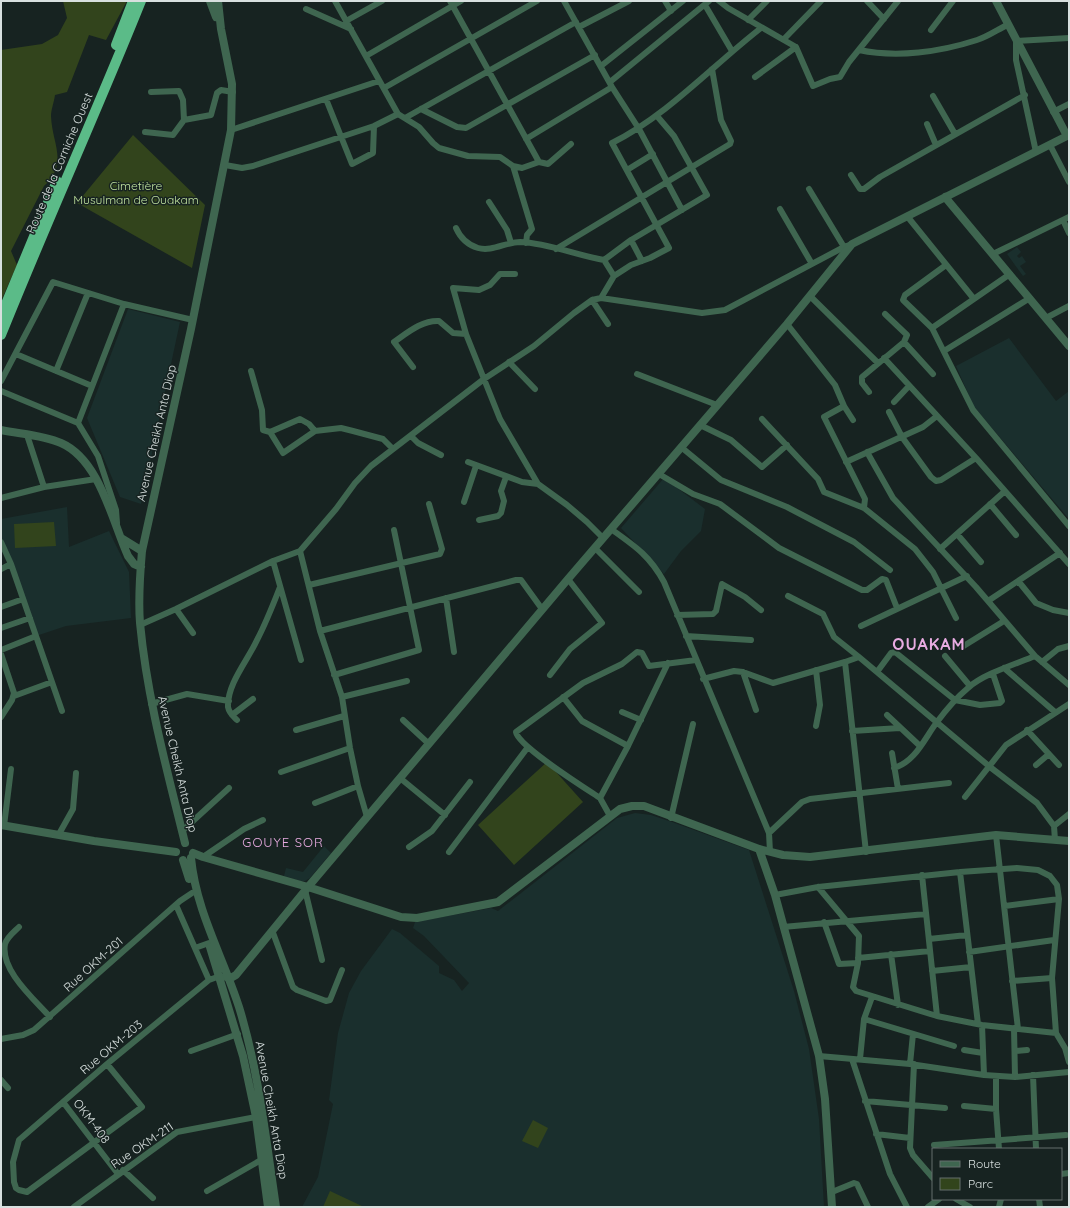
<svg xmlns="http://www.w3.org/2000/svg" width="1070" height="1208" viewBox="0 0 1070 1208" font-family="Quicksand,sans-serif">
	<rect width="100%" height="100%" fill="#172321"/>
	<path fill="#1a2f2d" d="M1017,247L1021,252L1017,256L1019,258L1022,256L1026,262L1020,266L1026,274L1023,276L1007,254Z
		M128,309L180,322L141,504L120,497L87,418Z
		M1009,338L1056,401L1069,391V519L974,407L956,366Z
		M664,478L705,509L701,531L681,551L664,574L621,528Z
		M67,507L69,547L109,531L129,572L131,618L66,626L36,636L1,536V519Z
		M635,813L651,815L672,822L749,850L794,991L809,1049L819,1119L824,1207H302L318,1177L333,1104L329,1100L338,1033L349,993L361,971L392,929L400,933L439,966V973L454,980L462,991L469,983L424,936L413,928L415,922L491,908L498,911L617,818Z
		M324,846L331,853L310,878L305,881H300L284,876L286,868L303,872Z"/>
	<path fill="#32441c" d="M63,1H127L106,40L89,35L67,92L55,95C54,102 51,110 51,116C52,144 69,163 44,186L11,251L17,265L1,301V50L42,44L58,35L67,18Z
		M133,135L205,205L192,268L77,203Z
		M54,522L56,546L15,548L14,524Z
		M547,762L583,802L514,865L478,825Z
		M533,1120L548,1128L538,1148L522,1141Z
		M330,1191L364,1207H323Z"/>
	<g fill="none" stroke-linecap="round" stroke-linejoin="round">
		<path stroke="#3f6650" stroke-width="6" d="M335,1L398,114L419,127L433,143L439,148L468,156L500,157L513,166L522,168L539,162L548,164L571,144
			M450,1L539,162
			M564,1L612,87L639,129L682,210
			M665,1L671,11
			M719,1L728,8L796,47L813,86L830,79L840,77L849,62L898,1
			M867,1L884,19
			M705,5L732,51
			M306,9L351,29
			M748,20L767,1
			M346,21L382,1
			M579,27L629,1
			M931,30L953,1
			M784,39L821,1
			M859,50C897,58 940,52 977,40C987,37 997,30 1007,25
			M366,56L461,1
			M601,66L683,1
			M755,77L796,47
			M610,82L709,1
			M384,88L537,1
			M151,92L179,91L183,100L184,120
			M933,96L955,134
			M326,99L352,164L373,153L374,126
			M421,109L457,127L466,128L595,55
			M1053,112L1069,104
			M405,118L576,22
			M927,124L936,145
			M231,130L379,81
			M145,132L173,135L184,120L211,115L217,93L221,90L233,92
			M526,139L612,87
			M1050,145L1069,182
			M1036,152L1016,60V41L1069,38
			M225,165L242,168L253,166L374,126L398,114
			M513,166L532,229L527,235L526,243
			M627,170L653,154
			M851,175L860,189H864L880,177L1025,95
			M809,189L844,247
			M489,202L507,230L511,243
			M780,209L812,264
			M907,216L974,299
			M1063,220L1069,233
			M456,228C460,237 468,245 478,248C492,252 506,242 520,242C548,243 576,255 604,260L614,276
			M631,240L642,261
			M556,249L730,144L731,141L721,120L712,69
			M993,254L1069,217
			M604,260L631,240L707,195L674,136L657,116
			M946,265L905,295L903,300L932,328L973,410L1069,526
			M515,274H500L490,285L479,290L453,288L466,334L500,419L538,484
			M810,296L878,363
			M601,298L614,276L631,265L650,258L669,248L612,143C668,115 712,66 761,28
			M592,300L608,324
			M1046,318L1069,306
			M787,324L835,385L844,406L824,417L865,499L864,508
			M932,328L1010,274
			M904,342L933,374
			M944,351L1030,298
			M16,354L92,386
			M884,358L976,458L1069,564
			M509,362L535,389
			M413,367L394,342C407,333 422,320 439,321L453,333L466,334
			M56,371L88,293
			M251,371L262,410L263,430L270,432L300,419L309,424L315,431L341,428L353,431L383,439L393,449
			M637,374L717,405
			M1,381L53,282L124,304L193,320
			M1,391L78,423L98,456L116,510L117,523
			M869,392L862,383V377L904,342L907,335L885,314
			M894,402L909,386
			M844,406L853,420
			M889,412L902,437L931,477L936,481L941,480L976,458
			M762,419L818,479L824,492L864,508L915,549L933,572L956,618
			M78,423L124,304
			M700,425L731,440L762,467L787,445
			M270,432L283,453L315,431
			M27,435L44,487
			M411,436L418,443L441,455
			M681,447L721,480L787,507L854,542L890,570
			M867,452L893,498L976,587L1035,656L1069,685
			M468,462L522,482L538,484L567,505L587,522L603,538
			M846,462L923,427L937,416
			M659,474L693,494L720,504L779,548L862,590H867L882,579L886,580L897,608
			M1,498L44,487L96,479
			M464,502L476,466
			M990,504L1016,535
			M479,520L498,516L501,513L504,501L501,491L506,477
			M611,529C635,546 650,556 664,582L769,833L770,852
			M957,534L981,562
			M1,542L11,564L62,711
			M595,548L639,592
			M940,549L1005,491
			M300,551L320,631L342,697L350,748L358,786L367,817
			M273,561L301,660
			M1,569L11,564
			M1019,582L1036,603L1053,610L1069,613
			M309,585L440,554L442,549L429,504
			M788,596L823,614L834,637L859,657L990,767L1037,803L1054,826
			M446,598L454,652
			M988,601L1060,553
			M1,607L23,599
			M176,609L193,633
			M677,615L713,614L716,611L722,584L745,597L761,610
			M140,625L176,609L273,561L300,551L336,509L355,483L371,466L484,379L534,346L574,313L592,300L601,298L702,313L725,310L844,247L852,244
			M861,626L967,576
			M1,628L30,618
			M320,631L516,580H521L542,609
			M686,636L751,640
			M962,647L1004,621
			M1,650L36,636
			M1,654L14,693L12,700L1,717
			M945,656L970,686
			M845,662L866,852
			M1042,662L1058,649L1069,646
			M1004,668L1055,712
			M816,670L820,705L816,726
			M743,672L756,710
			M877,672L891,653L895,652L955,700L980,705L1000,703L1002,701L993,674
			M334,675L419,650L394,530
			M550,675L570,649L602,623L568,579
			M703,679L734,671L743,672L773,683L845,662L859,657
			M14,696L52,682
			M342,697L407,681
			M563,697L582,721L628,746
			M151,704L187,694L229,701
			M622,712L641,720
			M232,715L253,699
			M887,715L920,746
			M237,720C233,716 229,713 228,707C227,684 248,660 257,640C266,623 273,605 280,587
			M403,720L429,744
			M296,730L344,716
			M1027,730L1059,765
			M852,731L900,728
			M892,753L898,789
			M1036,765L1049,754
			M894,768C916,761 924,739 937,722C946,710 956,698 968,688C983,674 1016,664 1035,656
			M281,772L350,748
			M400,778L445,815
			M965,797L1006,745L1069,704
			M600,798C585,788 518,746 516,732L583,683L622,664L637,652L642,653L649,666L696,660
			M315,803L358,786
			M610,816L600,798L628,746L668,663
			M671,818L693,724
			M4,826L11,769
			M182,831L229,788
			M769,833L802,802L810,799L949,783
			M59,834L73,809L76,773
			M996,835L1018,1029
			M1055,840L1054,826L1069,814
			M409,847L432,831L470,782
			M449,852L528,747
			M203,857L244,829L263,820
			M960,872L978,1024
			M922,875L937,1016
			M818,887L859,936L858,963L853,987L856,991L937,1016L982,1025L1056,1033
			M305,890L322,960
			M775,895L818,887L960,872L1017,868L1038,870L1050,876L1057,885L1059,899L1052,978L1056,1033L1065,1048L1069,1062
			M176,905L209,980
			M1005,906L1059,899
			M824,922L839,964L858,963
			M19,927C14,932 7,937 5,944C0,970 34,999 50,1017
			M783,927L926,914
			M272,930L293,987L297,990L326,1001L330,1000L342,970
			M929,939L967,935
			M195,948L209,943
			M969,952L1054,940
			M891,954L898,1005
			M858,958L930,951
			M932,971L971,967
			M1012,981L1052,978
			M864,1019L954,1046
			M982,1025L984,1075
			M1014,1028L1015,1077
			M1,1039L23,1035L34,1030L180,901L192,893
			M964,1050L983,1053
			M191,1051L238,1034
			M1016,1051L1027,1050
			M819,1056L910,1064L984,1075L1015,1077L1069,1072
			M852,1059L890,1174L907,1207
			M860,1059L864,1019L872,997
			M107,1064L142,1107L27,1192L19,1190L16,1188L14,1182L13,1162L19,1140L107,1064L209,980L220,976L229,979
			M910,1064L913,1034
			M914,1064L910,1148L913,1155L933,1178
			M1033,1075L1036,1149
			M996,1076V1109L999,1149
			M1,1080L8,1088
			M865,1101L945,1108
			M63,1102L118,1174
			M964,1106L996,1109
			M876,1134L910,1138
			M934,1145L1066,1135
			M123,1170L153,1198
			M1061,1174L1069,1173
			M207,1191L261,1160
			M832,1192L854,1183L857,1184L868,1207
			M956,1199L970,1207
			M1039,1199L1040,1207
			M74,1207L177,1132L256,1117
			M928,1207L939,1199
			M999,1207L1001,1199"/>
		<path stroke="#3f6650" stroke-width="8" d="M210,1L216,17
			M945,197L1069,346
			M1,430C20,434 43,435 61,443C100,460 112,521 128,556L134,564L141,567
			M121,538L142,551
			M1,825L94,841L176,852
			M185,843C167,770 147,698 140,623C138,599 140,574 142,551L191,329L231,130L232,84L221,29L218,1
			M759,849L775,895L819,1056L825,1099L832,1207
			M193,853L203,857L308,887L401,917L417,918L498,902L620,809L632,806H644L759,849L783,855L810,857L996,835L1069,841
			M191,858C196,911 223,957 239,1007C259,1072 266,1140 276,1207
			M183,860L189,879
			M210,947L243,1056L256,1117L268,1207
			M229,979L236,975L308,887L568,579L787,324L852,244L1067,136L996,1"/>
		<path stroke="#5bbb88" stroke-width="10" d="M116,45L133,1
			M1,316L57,181
			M1,335C46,223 96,113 141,1"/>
	</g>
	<g text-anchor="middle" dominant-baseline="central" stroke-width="3" stroke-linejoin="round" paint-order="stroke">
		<g font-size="12" fill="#d8e0df" stroke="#172321">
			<text transform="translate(59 163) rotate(-67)">Route de la Corniche Ouest</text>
			<text transform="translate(156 433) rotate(-77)">Avenue Cheikh Anta Diop</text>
			<text transform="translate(178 764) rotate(77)">Avenue Cheikh Anta Diop</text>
			<text transform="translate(93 964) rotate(-42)">Rue OKM-201</text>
			<text transform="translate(111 1047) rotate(-40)">Rue OKM-203</text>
			<text transform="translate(272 1110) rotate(80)">Avenue Cheikh Anta Diop</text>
			<text transform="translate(92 1121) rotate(53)">OKM-408</text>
			<text transform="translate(142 1145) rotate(-34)">Rue OKM-211</text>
		</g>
		<g font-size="12" fill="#c0e29e" stroke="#172321">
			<text x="136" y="185">Cimetière<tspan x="136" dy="14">Musulman de Ouakam</tspan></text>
		</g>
		<g font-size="13" letter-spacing="1" fill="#e8abe1" stroke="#172321">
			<text x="283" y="842">GOUYE SOR</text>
		</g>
		<g font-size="16" font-weight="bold" letter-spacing="1" fill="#e8abe1" stroke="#172321">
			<text x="929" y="644">OUAKAM</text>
		</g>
	</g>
	<rect width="1070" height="1208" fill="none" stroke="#d8e0df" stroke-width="4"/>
	<rect x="932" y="1148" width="130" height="52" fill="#172321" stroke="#646f6d"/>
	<rect x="940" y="1161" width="20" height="6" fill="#3f6650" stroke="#646f6d"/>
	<text x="968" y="1168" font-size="12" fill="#d8e0df">Route</text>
	<rect x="940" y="1178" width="20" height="12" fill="#32441c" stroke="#646f6d"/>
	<text x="968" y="1188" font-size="12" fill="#d8e0df">Parc</text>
</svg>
